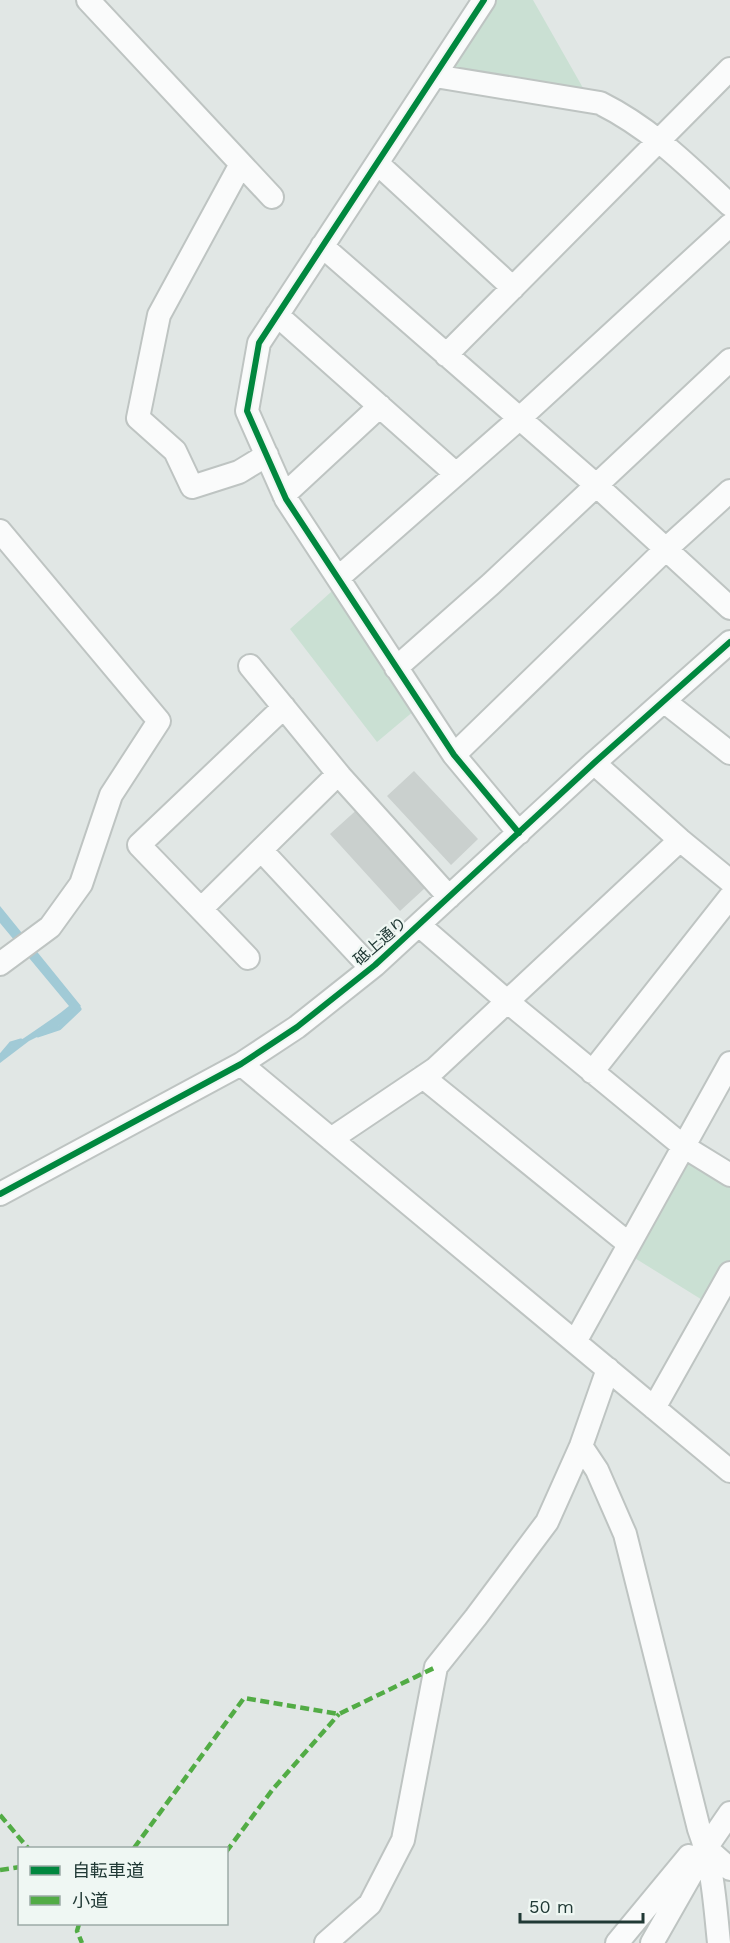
<svg xmlns="http://www.w3.org/2000/svg" width="730" height="1943" viewBox="0 0 730 1943" font-family="'Work Sans','Noto Sans JP',sans-serif">
	<rect width="100%" height="100%" fill="#e1e7e5"/>
	<path fill="#cae0d3" d="M484,0H533L591,102L435,76Z
		M341,583L421,705L377,742L290,629Z
		M683,1146L730,1175V1273L712,1306L625,1252Z"/>
	<path fill="#a1cad6" d="M0,906L81,1006L57,1027L29,1041L0,1063V1055C22,1038 47,1024 69,1006L0,923Z"/>
	<g fill="none" stroke-linecap="round" stroke-linejoin="round">
		<path stroke="#a1cad6" stroke-width="5" d="M38,1035L59,1028L79,1009L74,1003
			M0,1057L11,1044L21,1041"/>
	</g>
	<path fill="#cad0ce" d="M414,771L478,839L451,865L387,796Z
		M361,806L412,862L406,868L425,888L400,911L330,834Z"/>
	<g fill="none" stroke-linecap="round" stroke-linejoin="round">
		<g stroke="#bec4c2" stroke-width="26">
			<path id="minor" d="M88,0L272,197
				M484,0L259,343L247,411L286,499L454,755L519,833
				M435,76L600,103C652,129 688,166 730,205
				M377,163L513,288
				M241,164L159,315L138,418L175,451L192,487L239,472L267,455
				M322,246L596,485L730,608
				M277,315L456,474
				M446,355L730,69
				M284,495L380,406
				M0,531L159,721L111,795L81,884L50,927L0,964
				M338,578L520,418L730,225
				M250,666L340,776L449,897
				M396,668L491,584L730,360
				M664,701L730,753
				M454,755L666,549L730,491
				M594,763L680,840L730,881
				M261,850L371,968
				M201,909L338,774
				M419,925L508,1002L683,1146L730,1175
				M248,958L139,845L284,707
				M241,1064L730,1471
				M592,1072L730,897
				M423,1077L629,1244
				M331,1139L435,1069L680,840
				M0,1194L241,1064L297,1027L375,965L594,763L730,642
				M575,1342L730,1063
				M654,1408L730,1273
				M581,1446L597,1470L625,1534L699,1829C713,1866 715,1905 719,1943
				M706,1848L730,1869
				M326,1943L370,1904L403,1840L436,1667L476,1617L547,1522L581,1446L608,1369
				M617,1943L689,1856
				M652,1943L706,1848L730,1813"/>
		</g>
		<use href="#minor" stroke="#fafbfb" stroke-width="22"/>
		<path stroke="#52ac45" stroke-width="4.5" stroke-dasharray="9 4.5" stroke-linecap="butt" d="M0,1815L28,1848
			M134,1848L244,1698L339,1714L436,1667
			M226,1852L273,1789L339,1714
			M0,1870L20,1867
			M79,1924L77,1931L82,1943"/>
		<g stroke="#eff7f3" stroke-width="10">
			<path id="cycleway" d="M484,0L259,343L247,411L286,499L454,755L519,833
				M0,1194L241,1064L297,1027L375,965L594,763L730,642"/>
		</g>
		<use href="#cycleway" stroke="#00873e" stroke-width="6"/>
	</g>
	<g text-anchor="middle" dominant-baseline="central" stroke-width="4.5" stroke-linejoin="round" paint-order="stroke">
		<g font-size="16" fill="#203935" stroke="#eff7f3">
			<text transform="translate(380 941) rotate(-41)">砥上通り</text>
		</g>
	</g>
	<rect x="18" y="1847" width="210" height="78" fill="#eff7f3" stroke="#9caba7" stroke-width="1.5"/>
	<rect x="30" y="1866" width="30" height="9" fill="#00873e" stroke="#9caba7" stroke-width="1.5"/>
	<text x="72" y="1877" font-size="18" fill="#203935">自転車道</text>
	<rect x="30" y="1896" width="30" height="9" fill="#52ac45" stroke="#9caba7" stroke-width="1.5"/>
	<text x="72" y="1907" font-size="18" fill="#203935">小道</text>
	<path d="M520 1913v9h123v-9" fill="none" stroke="#203935" stroke-width="3"/>
	<text x="529" y="1913" font-size="18" fill="#203935" stroke="#eff7f3" stroke-width="4.5" paint-order="stroke">50 m</text>
</svg>
